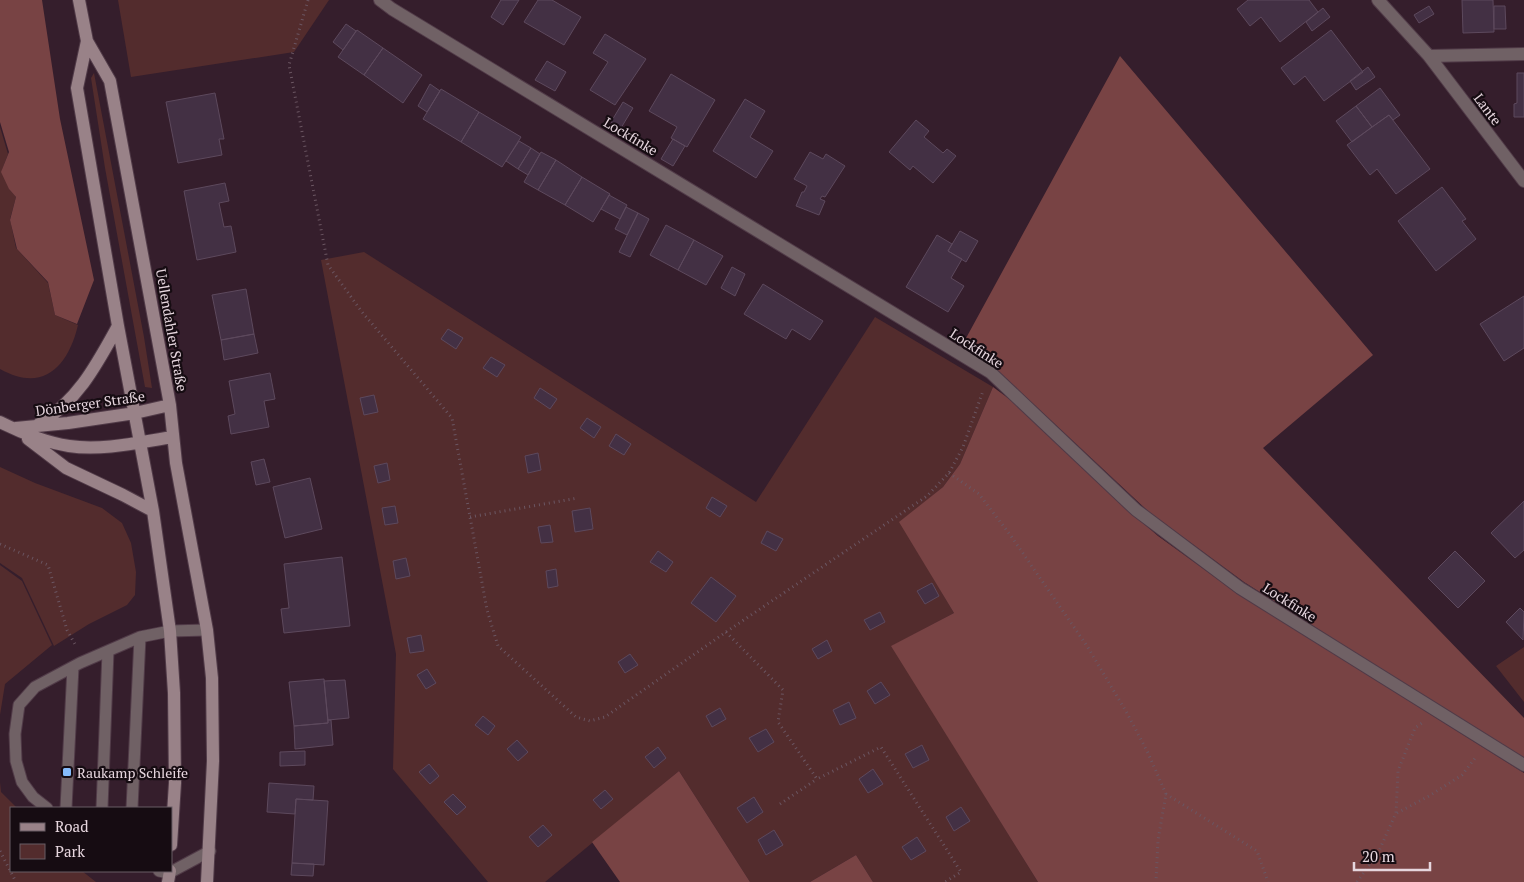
<svg xmlns="http://www.w3.org/2000/svg" width="1524" height="882" viewBox="0 0 1524 882" font-family="'PT Serif',serif">
	<rect width="100%" height="100%" fill="#351e2c"/>
	<path fill="#532c2d" d="M118,0H329L294,52L131,77Z
		M94,73L144,337L152,388L145,387L105,168L91,78Z
		M0,127L8,154L2,170L10,190L16,197L10,219L16,248L48,283L55,315L78,325C68,367 43,393 0,369Z
		M364,252L756,502L875,317L993,387L960,464L943,487L900,522L954,613L892,646L1038,882H873L856,855L810,882H750L679,771L545,882H488L393,769L396,654L321,260Z
		M0,467L35,483L102,508L122,523L131,543L136,572L135,595L127,605L89,624L54,646L22,578L0,563Z
		M0,565L22,581L52,645L5,684L0,715Z
		M1524,647V702L1496,666Z
		M0,782L1,792L17,808H11V871H82L96,882H0Z"/>
	<path fill="#784344" d="M0,0H42L60,119L94,280L77,324L55,315L48,282L17,249L10,220L16,197L9,189L1,172L9,152L0,122Z
		M1120,56L1373,355L1263,448L1524,718V760L1244,582L1149,512L965,340Z
		M993,387L1016,404L1128,510L1158,536L1237,593L1524,773V882H1038L891,646L954,613L899,522L943,487L960,464Z
		M679,771L750,882H620L592,842Z
		M856,855L873,882H810Z"/>
	<path fill="#433044" stroke="#5d495d" d="M501,0H519L503,25L491,17Z
		M538,0H552L581,17L564,45L524,22Z
		M1248,0H1309L1318,12L1280,42L1261,17L1250,26L1237,9Z
		M1462,0H1493L1494,32L1463,33Z
		M1429,6L1434,14L1419,23L1414,15Z
		M1494,6H1505L1506,29H1494Z
		M1323,8L1330,17L1312,31L1306,22Z
		M346,24L356,31L343,50L333,42Z
		M357,30L383,48L364,75L338,57Z
		M1331,30L1363,72L1324,101L1305,76L1294,85L1281,68Z
		M605,34L646,59L615,105L590,90L608,62L593,53Z
		M383,48L422,75L403,103L364,75Z
		M547,61L566,72L555,91L535,80Z
		M1368,67L1375,77L1356,90L1350,81Z
		M1517,73H1524V117H1514V104L1517,103Z
		M671,74L715,100L687,147L671,138L677,127L649,111Z
		M430,84L440,91L427,112L418,106Z
		M1380,88L1400,115L1393,120L1389,115L1372,127L1356,106Z
		M441,89L479,112L461,142L423,119Z
		M215,93L224,139H219L222,155L178,163L166,102Z
		M745,99L765,111L750,137L773,151L756,178L713,151Z
		M623,102L633,108L621,128L611,122Z
		M1356,106L1372,127L1352,142L1336,121Z
		M479,112L521,137L502,167L461,142Z
		M1389,115L1430,169L1396,194L1377,169L1370,175L1347,145Z
		M916,120L929,131L924,137L943,153L947,149L956,156L933,183L913,166L910,170L889,152Z
		M673,139L685,146L673,166L661,159Z
		M519,141L531,148L518,169L506,161Z
		M531,148L540,154L528,175L518,169Z
		M541,152L556,160L538,190L524,182Z
		M810,152L823,159L826,154L845,166L825,197L822,196L820,199L825,201L819,215L796,206L802,192H804L807,186L794,179Z
		M556,160L582,177L565,205L538,190Z
		M582,177L610,194L593,222L565,205Z
		M225,183L229,201L219,203L224,227L231,226L236,252L197,260L184,191Z
		M1442,187L1466,219L1462,221L1476,239L1436,271L1398,221Z
		M609,195L627,205L620,219L601,209Z
		M626,207L638,213L627,235L615,229Z
		M638,213L649,219L630,257L619,252Z
		M666,225L694,240L678,270L650,255Z
		M960,231L978,241L966,262L948,251Z
		M937,235L952,244L948,251L962,259L951,278L964,286L948,312L906,287Z
		M694,240L723,256L706,285L678,270Z
		M732,267L745,274L735,296L721,288Z
		M763,284L823,321L810,340L792,329L786,339L744,314Z
		M246,289L254,334L221,340L212,295Z
		M1524,296V348L1504,361L1480,324Z
		M448,329L463,338L456,349L441,339Z
		M254,334L258,353L224,360L221,340Z
		M491,357L505,365L497,377L483,368Z
		M270,373L275,399L264,401L269,427L231,434L228,416L235,414L229,381Z
		M540,388L557,399L550,409L534,398Z
		M374,395L378,412L364,415L360,398Z
		M587,418L601,427L594,438L580,428Z
		M616,434L631,444L624,455L609,446Z
		M538,453L541,470L528,473L525,456Z
		M264,459L270,482L256,485L251,462Z
		M387,463L390,480L378,483L374,466Z
		M310,478L322,529L285,538L273,487Z
		M712,497L727,506L720,517L706,508Z
		M1524,501V550L1515,558L1491,533Z
		M395,506L398,523L385,525L382,508Z
		M590,508L593,529L575,532L572,511Z
		M550,525L553,542L541,543L538,527Z
		M767,531L783,539L776,551L761,543Z
		M658,551L673,562L666,572L650,562Z
		M1455,551L1485,581L1458,608L1428,578Z
		M342,557L350,626L284,633L281,609L289,608L284,564Z
		M406,558L410,576L396,579L393,561Z
		M556,569L558,586L548,588L546,571Z
		M711,577L736,596L716,622L691,603Z
		M932,583L939,596L925,604L917,591Z
		M1520,608L1524,612L1523,640L1506,622Z
		M880,612L885,622L870,630L864,620Z
		M421,635L424,651L410,653L407,638Z
		M827,640L832,651L818,659L812,649Z
		M630,654L638,665L625,673L618,662Z
		M427,669L436,683L426,689L417,675Z
		M324,679L328,723L294,726L289,682Z
		M345,680L349,718L328,720L324,681Z
		M881,682L890,695L875,704L867,691Z
		M849,702L856,718L840,725L833,710Z
		M720,708L726,719L712,727L706,716Z
		M483,716L495,726L488,735L475,725Z
		M328,720H331L333,745L295,749L294,726L328,723Z
		M766,729L774,742L758,752L749,738Z
		M517,740L528,752L518,761L507,749Z
		M922,745L929,760L913,768L905,754Z
		M658,747L666,758L654,768L645,757Z
		M305,751V765L280,766V752Z
		M429,764L439,776L430,784L419,772Z
		M873,769L883,784L868,793L859,779Z
		M269,783L314,786L313,800L296,799L295,814L267,812Z
		M605,790L613,799L601,809L593,800Z
		M453,794L466,807L457,815L444,802Z
		M754,797L763,812L747,823L737,808Z
		M296,799L328,801L324,865L292,863Z
		M961,807L970,821L954,831L946,817Z
		M543,825L552,835L538,847L529,837Z
		M774,830L783,845L766,855L758,840Z
		M917,837L926,851L911,860L902,847Z
		M292,863L314,864L313,876L291,875Z"/>
	<g fill="none" stroke-linecap="round" stroke-linejoin="round">
		<g stroke="#513b48" stroke-width="13">
			<path id="lane" d="M47,808L33,797L22,782L16,761L15,734L19,705L35,687L80,663L140,637L170,631L207,630
				M66,808L73,667
				M102,808L108,651
				M132,808L140,637
				M159,871L169,873L210,851"/>
		</g>
		<g stroke="#513b48" stroke-width="14">
			<path id="street" d="M380,0L392,9L990,372L1136,510L1240,588L1524,765
				M1378,0L1429,56L1524,54
				M1429,56L1524,181"/>
		</g>
		<g stroke="#513b48" stroke-width="14">
			<path id="secondary" d="M79,0L87,41L110,81L170,405L176,463L207,630L212,678L213,761L207,882
				M87,41L77,88L118,326L153,511L170,631L174,693L175,783L171,845
				M0,422C22,433 45,442 69,446C103,451 140,442 173,437
				M39,424C78,401 97,364 118,326
				M16,428L68,423L135,413L170,405
				M28,439L66,468L123,495L153,511
				M168,882L170,871"/>
		</g>
		<path stroke="#6b5662" stroke-width="3" stroke-dasharray="1 4" stroke-linecap="butt" d="M308,0L289,65L328,265L362,312L452,418L487,610L498,646L576,717L590,721L605,717L726,632L927,496L949,473L963,447L983,391
			M949,473L979,494L1011,536L1087,646L1127,713L1148,753L1166,794L1158,840L1156,882
			M470,517L578,498
			M0,544L48,565L67,630L76,646
			M726,632L783,690L778,722L817,779L881,747L961,872L945,882
			M1166,794L1257,851L1268,882
			M780,804L817,779
			M1397,813L1429,796L1462,775L1476,757
			M0,851L16,882
			M1357,882L1378,853L1396,813L1398,771L1415,728L1422,723"/>
		<use href="#lane" stroke="#706165" stroke-width="11"/>
		<use href="#street" stroke="#706165" stroke-width="12"/>
		<use href="#secondary" stroke="#998288" stroke-width="12"/>
	</g>
	<rect fill="#85bbfb" stroke="#160c12" stroke-width="2" x="62" y="767" width="10" height="10" rx="2.5"/>
	<g text-anchor="middle" dominant-baseline="central" stroke-width="4.5" stroke-linejoin="round" paint-order="stroke">
		<g font-size="14" fill="#e6d6de" stroke="#160c12">
			<text transform="translate(1488 109) rotate(53)">Lante</text>
			<text transform="translate(631 136) rotate(31)">Lockfinke</text>
			<text transform="translate(172 330) rotate(80)">Uellendahler Straße</text>
			<text transform="translate(977 348) rotate(33)">Lockfinke</text>
			<text transform="translate(90 403) rotate(-8)">Dönberger Straße</text>
			<text transform="translate(1290 602) rotate(32)">Lockfinke</text>
		</g>
		<g font-size="14" fill="#e6d6de" stroke="#160c12" text-anchor="start">
			<text x="77" y="772">Raukamp Schleife</text>
		</g>
	</g>
	<rect x="10" y="807" width="162" height="65" fill="#160c12" stroke="#695d64"/>
	<rect x="20" y="823" width="25" height="8" fill="#998288" stroke="#695d64"/>
	<text x="55" y="832" font-size="15" fill="#e6d6de">Road</text>
	<rect x="20" y="844" width="25" height="15" fill="#532c2d" stroke="#695d64"/>
	<text x="55" y="857" font-size="15" fill="#e6d6de">Park</text>
	<path d="M1354 862v8h76v-8" fill="none" stroke="#e6d6de" stroke-width="2.5"/>
	<text x="1362" y="862" font-size="15" fill="#e6d6de" stroke="#160c12" stroke-width="4" paint-order="stroke">20 m</text>
</svg>
